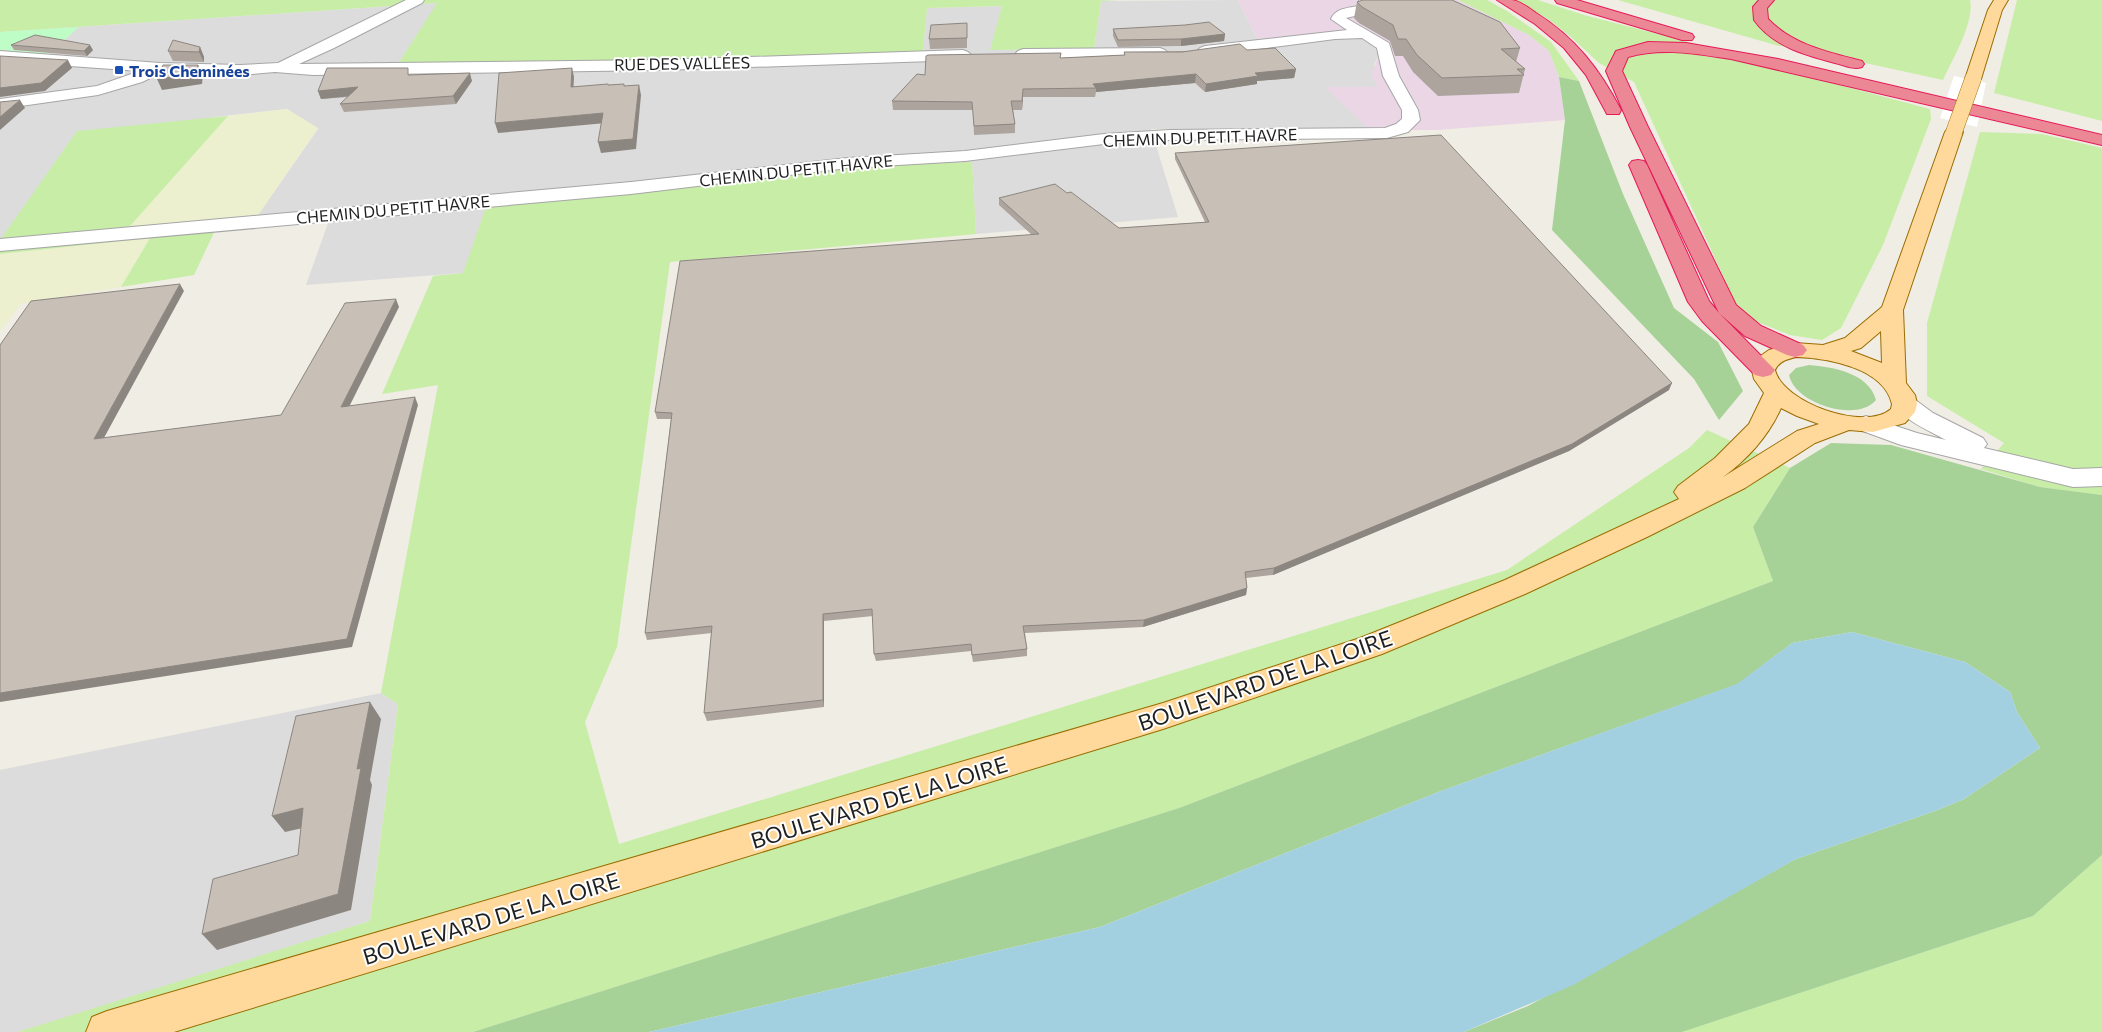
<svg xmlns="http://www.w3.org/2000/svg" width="2102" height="1032" viewBox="0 0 2102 1032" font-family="Commissioner,sans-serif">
	<rect width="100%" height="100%" fill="#f0ede4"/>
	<path fill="#dddcdc" d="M1238,0L1257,39L1336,31L1370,41L1379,54L1374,65L1379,87H1326L1370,130L1151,129L1178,217L976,234L972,162L463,273L306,285L333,209L258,215L318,129L287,109L214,117L0,240V32L438,3L398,64L923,51L927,8L1002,6L991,50L1094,49L1101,1Z
		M381,693L398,704L370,921L59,1020L18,1032H0V770Z"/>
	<path fill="#ead6e5" d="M1238,0H1458L1529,35L1549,51L1559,77L1565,120L1438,130H1370L1325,87H1378L1371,76L1379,54L1370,41L1336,31L1257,39Z"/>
	<path fill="#ecf0cf" d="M287,109L318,128L258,215L220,220L129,227L228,116Z
		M150,238L121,287L21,304L0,331V254Z"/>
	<path fill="#c7eda7" d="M0,0H1118L1101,1L1094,49L990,50L1002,6L927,8L923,52L670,61L398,64L437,3L0,32Z
		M1458,0H1487L1507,11L1551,42L1579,81L1559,77L1549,51L1529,35Z
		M1513,0H1538L1584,15L1693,43L1698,53L1779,69L1930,109L1931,119L1883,245L1841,328L1822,340L1790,335L1755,321L1736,304L1634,82L1599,63L1571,37L1548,19Z
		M1618,0H1970C1975,22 1952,60 1943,80L1847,59L1812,47L1779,46Z
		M2017,0H2102V121L1994,93Z
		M228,116L130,226L220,220L194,275L121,287L150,238L0,254V240L77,131Z
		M1980,132L2042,134L2102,148V495L2040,487L1981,469L2004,443L1927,396V323Z
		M972,162L976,234L670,262L617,647L585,722L619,844L1507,570L1689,448L1707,430L1790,468L1753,527L1773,581L1179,808L473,1032H18L370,921L398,704L381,693L438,385L382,394L433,276L463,273L486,207L850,167Z
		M2102,855V1032H1682L2033,916Z"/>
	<path fill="#a6d297" d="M1559,77L1579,81L1623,194L1674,308L1718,342L1743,391L1719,420L1694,379L1552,230L1565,120Z
		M1809,365C1833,367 1869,373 1876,400C1857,423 1795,404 1789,375L1796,368Z
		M1831,443L1891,445L2040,487L2102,495V855L2033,916L1682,1032H1464L1528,1006L1796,859L1935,811L1964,799L2040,748L2017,712L2010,692L1965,662L1852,632L1792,643L1738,684L1441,791L1100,927L649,1032H473L1179,808L1773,581L1753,527L1790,468Z"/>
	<path fill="#bffdc7" d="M79,27L49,54L0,50V32Z"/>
	<path fill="#a2d0e0" d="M1852,632L1965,662L2010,692L2017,712L2040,748L1964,799L1935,811L1796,859L1573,985L1464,1032H649L1100,927L1441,791L1737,684L1792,643Z"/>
	<path fill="#fff" d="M1954,76L1986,83L1977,127L1940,118Z"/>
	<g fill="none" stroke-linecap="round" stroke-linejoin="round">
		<g stroke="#a6a6a6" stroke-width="2">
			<path id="minor" d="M406,0H424L422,3L334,48L299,64L661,60L963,50L968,52L971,55L968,58L963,60L661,70L313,75L275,72L240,75L161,73L142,82L98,95L0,109V99L97,86L140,71L0,61V51L160,63L240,65L278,63Z
				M1359,0H1373L1378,7L1372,12L1346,18L1389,43L1399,76L1418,110L1420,120L1408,132L1387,138L1170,140L1104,144L965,161L848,168L631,194L0,251V239L631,182L848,158L965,151L1104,134L1170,130L1385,128L1396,124L1402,119V110L1383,76L1377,48L1362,38L1335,39L1205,56L1200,54L1197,51L1200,48L1205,46L1347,30L1331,19C1336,7 1351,8 1363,5Z
				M1160,48L1165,50L1168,53L1165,56L1023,59L1018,57L1015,54L1018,51L1023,49Z
				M1905,397L1914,399L1933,413L1983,438L1987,444L1984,448L2073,469L2102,468V486L2073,487L1901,445L1857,429L1853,424L1857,419L1866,416L1917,433L1946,440C1928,430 1905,421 1893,404L1896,399Z"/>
		</g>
		<g stroke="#9a6d00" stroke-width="2">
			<path id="major" d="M1994,0H2008L2002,10L1981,79L1979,82H1967L1965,79L1988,10Z
				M1954,127L1960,128L1963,132L1903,310L1906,383L1915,395L1917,404L1915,412L1905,423L1873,432L1849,430L1815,443L1745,488L1647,537L1525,594L1382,654L1163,729L174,1032H86L92,1017L107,1011L1163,703L1360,638L1505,580L1679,499L1674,492L1678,486L1715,458L1749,424L1764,393L1754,379L1752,370L1759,357L1769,350L1795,343L1823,345L1845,338L1882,307L1945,132L1948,128ZM1881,331L1882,363L1851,351L1861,348ZM1796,357C1828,358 1884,368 1892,404L1891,409C1865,432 1783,403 1775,370C1779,361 1788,359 1796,357ZM1781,408L1797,416L1819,424L1797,431L1723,477C1748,459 1769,435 1781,408Z"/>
		</g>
		<g stroke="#e51a57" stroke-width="2">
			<path id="highway" d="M1497,0C1502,0 1508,0 1512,0C1520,1 1529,8 1536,13C1575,37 1600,70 1621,110L1619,114H1607L1586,75L1564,48L1535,24Z
				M1555,0H1577L1692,34L1694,37L1692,40H1682L1557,3Z
				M1759,0H1774L1767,8L1768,19C1793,45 1828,52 1862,61L1864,64L1862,67C1853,70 1844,65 1835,63C1805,55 1772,46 1754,20L1753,7Z
				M1648,42L1686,43L1778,59L2102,135V145L1731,59C1696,54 1663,47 1628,57L1622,71L1648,127L1736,305L1761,326L1803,345L1807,350L1803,355L1795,357L1787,355L1745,336L1719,313L1775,370L1771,375L1763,377L1755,375L1702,321L1688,302L1629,165L1632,161L1638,160L1644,161L1647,165L1709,301L1719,313L1630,127L1606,71L1616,51Z"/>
		</g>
		<use href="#minor" fill="#fff" fill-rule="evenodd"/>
		<use href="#major" fill="#ffd89b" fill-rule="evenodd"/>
		<use href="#highway" fill="#ec8896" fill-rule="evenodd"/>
		<g stroke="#9a6d00" stroke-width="17" stroke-linecap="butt">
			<path id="major-bridge" d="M1954,132L1973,79"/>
		</g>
		<use href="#major-bridge" stroke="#ffd89b" stroke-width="16"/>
	</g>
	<path fill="#aca49d" d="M1357,2L1520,48L1516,62L1525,69L1519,93L1438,96L1413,72L1403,56H1395L1390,41L1359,23L1354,18Z
		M967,23V48L930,49L929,39Z
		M1113,29L1225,34L1224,41L1181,46L1118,47L1113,36Z
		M11,45L93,50L87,56L14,50Z
		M200,47L204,57V62L173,61L168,51Z
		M1247,50L1296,69L1294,78L1257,81V84L1205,92L1195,83L1096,92L1095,97H1023L1022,110H1013L1015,124V133L974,135L973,110H893L892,101L1060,58L1124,55V52Z
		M411,75L472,81L456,104L344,112L340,104L348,97L321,99L318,91Z
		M1175,153L1669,390L1569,451L1273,575L1246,578L1247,588L1246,595L1143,627L1025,633L1027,649V656L973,662L971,651L876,661L874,654L873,616L824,621V707L707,721L704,713L712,633L647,640L645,633L671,419H657L655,412L1032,235L999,205V198L1067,193L1119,228L1205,222L1175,159Z"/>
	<path fill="#8c8680" d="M1225,34L1224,41L1181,46V39Z
		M90,45L93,50L87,56L84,51Z
		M200,47L204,57V62L199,52Z
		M68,60L72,68L45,91L0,97V88Z
		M198,65L203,75L202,84L162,90L157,79Z
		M572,68L574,77L573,97L571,87Z
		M1296,69L1294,78L1257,81V84L1205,92L1206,84L1255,73Z
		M470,73L472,81L456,104L453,96Z
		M1196,74L1195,83L1096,92V88L1093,84Z
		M639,85L641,95L636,149L601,153L598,142Z
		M358,87L361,95L321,99L318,91Z
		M1023,89V97L1022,110V101Z
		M20,100L25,108L0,130V117Z
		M603,113L606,123L498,133L495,123Z
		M180,284L184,291L99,447L94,439Z
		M396,299L399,307L345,415L341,407Z
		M1672,383L1669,390L1569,451L1273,575L1274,568Z
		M415,397L418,405L352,647L0,702V693Z
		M1247,588L1246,595L1143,627L1144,620Z
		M823,614L824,621V707L823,700Z
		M370,702L381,719L370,780L372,785L351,910L217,950L202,934L338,894L357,769Z
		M303,808L316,825L285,832L272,816Z"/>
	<path fill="#c8bfb7" stroke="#8c8680" d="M1363,0H1452L1500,22L1520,48L1501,49L1525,69H1517L1524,75L1442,78L1417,55L1406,39H1398L1393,25L1362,7L1357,2Z
		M1209,22L1225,34L1181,39L1118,40L1113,29L1185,25Z
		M967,23V38L929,39L931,25Z
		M35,35L90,45L84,51L11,45Z
		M173,40L200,47L199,52L168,51Z
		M1240,44L1247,50L1275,48L1296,69L1255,73L1258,76L1206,84L1196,74L1093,84L1096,88L1023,89L1022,101H1011L1015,124L974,126L972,102L892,101L917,74L925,75L926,56L928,55L1061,53L1060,58L1125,55L1124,52H1182Z
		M0,56L68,60L41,83L0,88Z
		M163,65H198L197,74L157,79Z
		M327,68H408V75L470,73L453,96L340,104L358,87L318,91Z
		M572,68L571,87L608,84V85L624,84V86L639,85L633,139L598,142L603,113L495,123L499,73Z
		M20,100L0,117V102Z
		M1441,135L1672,383L1572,444L1274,568L1245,572L1247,588L1144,620L1023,626L1027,649L972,655L971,644L874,654L872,609L823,614V700L704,713L712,626L645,633L672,413L655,412L680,261L1039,234L999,198L1055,184L1067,193L1071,192L1119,228L1209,222L1175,153Z
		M180,284L94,439L281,415L345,303L396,299L341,407L415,397L347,639L0,693V345L31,301Z
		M370,702L357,769L361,768L338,894L202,934L213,879L298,855L303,808L272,816L296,716Z"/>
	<rect fill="#1a4fb4" stroke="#fff" stroke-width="2" x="114" y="65" width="10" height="10" rx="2.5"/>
	<g text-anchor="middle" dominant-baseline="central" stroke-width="4" stroke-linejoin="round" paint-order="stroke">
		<g font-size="16" fill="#1f1f1f" stroke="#fff">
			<text transform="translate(682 63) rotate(-1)">RUE DES VALLÉES</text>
			<text transform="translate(1200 137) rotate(-2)">CHEMIN DU PETIT HAVRE</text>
			<text transform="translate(796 170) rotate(-6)">CHEMIN DU PETIT HAVRE</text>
			<text transform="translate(393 209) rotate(-5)">CHEMIN DU PETIT HAVRE</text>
		</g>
		<g font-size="16" font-weight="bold" fill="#164399" stroke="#fff" text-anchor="start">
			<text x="129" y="70">Trois Cheminées</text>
		</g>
		<g font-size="22" fill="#1f1f1f" stroke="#fff">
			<text transform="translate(1265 680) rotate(-19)">BOULEVARD DE LA LOIRE</text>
			<text transform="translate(879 802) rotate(-17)">BOULEVARD DE LA LOIRE</text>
			<text transform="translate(491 918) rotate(-17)">BOULEVARD DE LA LOIRE</text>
		</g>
	</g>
</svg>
